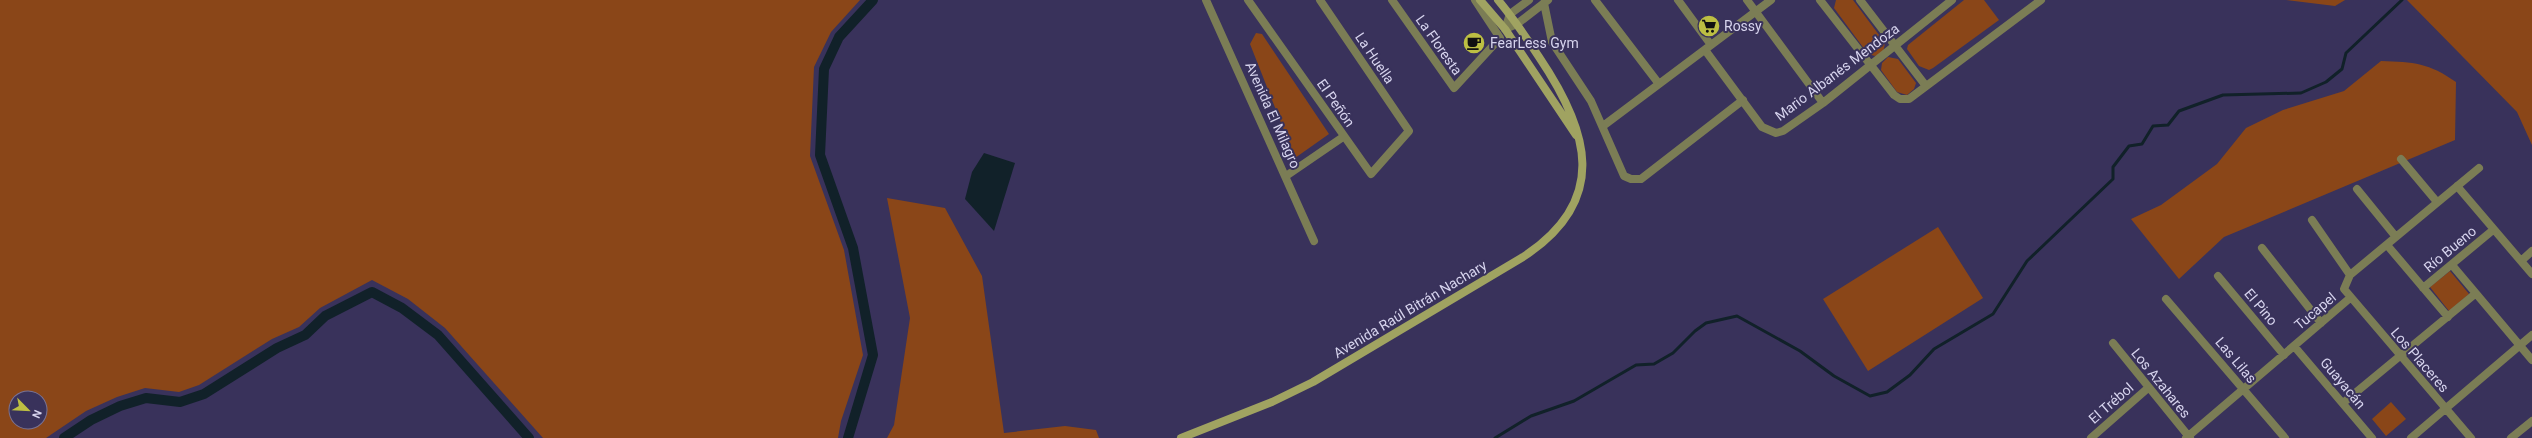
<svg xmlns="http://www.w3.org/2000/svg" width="2532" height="438" viewBox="0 0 2532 438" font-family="Roboto,sans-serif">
	<rect width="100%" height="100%" fill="#39325b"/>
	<path fill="#8a4618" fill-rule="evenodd" d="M0,0H860L831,32L814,67L810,156L844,250L863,355L841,421L838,438H543L445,328L408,299L372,280L320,308L299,327L272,339L199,385L179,392L145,388L117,397L86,411L46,438H0ZM16,398H40V422H16Z
		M1836,0H1853L1885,43L1883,53L1875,56L1868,54L1834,8Z
		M1964,0H1984L1999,20L1933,68L1929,70L1919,66L1907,49L1908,45Z
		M2286,0H2345L2335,6Z
		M2407,0H2532V145L2517,112Z
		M1256,33L1262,34L1329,134L1295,158L1250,44Z
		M1888,57L1898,59L1916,83L1914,89L1907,95L1897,92L1881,70L1882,63Z
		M2381,61C2414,62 2429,63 2456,82L2455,140L2224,237L2179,279L2131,219L2161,205L2217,164L2246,128L2283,110L2344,91Z
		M887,198L945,208L982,276L1004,433L1065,426L1096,430L1099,438H887L894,425L910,318Z
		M1938,227L1983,298L1868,371L1823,299Z
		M2450,271L2469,294L2449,311L2430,287Z
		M2391,402L2406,419L2386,436L2372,419Z"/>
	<path fill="#112129" d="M984,153L1015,163L994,231L965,199L972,172Z"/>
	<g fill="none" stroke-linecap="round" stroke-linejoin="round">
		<path stroke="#112129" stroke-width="3" d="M1495,438L1531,416L1574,401L1636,365L1654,364L1673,353L1695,331L1706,323L1737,316L1800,351L1834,376L1870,396L1887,392L1910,375L1934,349L1993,314L2027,261L2113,179V167L2129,146L2142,144L2153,126L2168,125L2179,111L2223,95L2301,93L2326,82L2342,69L2346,53L2402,0"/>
		<path stroke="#112129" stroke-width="10" d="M64,438L91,420L120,406L146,398L180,402L204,394L277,348L305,335L325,316L372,292L402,308L438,335L529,438
			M848,438L873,355L853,248L820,155L824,69L839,37L873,0"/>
		<path stroke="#7b7d55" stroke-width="8" d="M1206,0L1314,241
			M1248,0L1371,174L1409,131L1320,0
			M1392,0L1454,88L1500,38L1475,0
			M1595,0L1659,84
			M1678,0L1711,45
			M1747,0L1823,103
			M1820,0L1894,95L1900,99H1909L2041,0
			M1860,0L1926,86
			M1544,3L1552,42L1591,101L1624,176L1631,179H1641L1743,100
			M1505,29L1517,24L1548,0
			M1505,29L1510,14L1529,0
			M1705,50L1762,127L1776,133L1783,131L1823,103L1952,0
			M1603,126L1771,0
			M2401,159L2437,202
			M1286,176L1343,137
			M2457,186L2532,274
			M2357,189L2396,237
			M2312,220L2350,275
			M2387,245L2448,317
			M2262,248L2321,323
			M2521,261L2532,251
			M2452,265L2532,360
			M2218,276L2284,355
			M2423,288L2493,230
			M2166,299L2285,438
			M2113,343L2190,438
			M2294,346L2372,438
			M2343,403L2475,294
			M2091,438L2148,388
			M2186,438L2350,298
			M2411,438L2532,335
			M2471,438L2344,289L2350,275L2479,168
			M2511,438L2532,421"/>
		<path stroke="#a0a361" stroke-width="8" d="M1480,0L1505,29L1576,135
			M1181,438L1272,402L1313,382L1523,257C1610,200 1589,131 1539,57C1526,37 1513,18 1498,0"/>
	</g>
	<defs>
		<g id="supermarket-disc" transform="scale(1.15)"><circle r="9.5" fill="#bdbf43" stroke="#39325b"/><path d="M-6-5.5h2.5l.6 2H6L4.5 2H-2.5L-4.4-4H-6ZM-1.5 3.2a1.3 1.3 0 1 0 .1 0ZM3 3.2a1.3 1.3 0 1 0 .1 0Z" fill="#111"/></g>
		<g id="cafe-disc" transform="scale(1.15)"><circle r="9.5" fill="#bdbf43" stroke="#39325b"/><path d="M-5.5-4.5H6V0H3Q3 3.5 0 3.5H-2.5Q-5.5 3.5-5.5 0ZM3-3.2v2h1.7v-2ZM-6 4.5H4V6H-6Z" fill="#111"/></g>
	</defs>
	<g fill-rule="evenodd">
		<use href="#supermarket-disc" x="1709" y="26"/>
		<use href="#cafe-disc" x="1474" y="43"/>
	</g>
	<g text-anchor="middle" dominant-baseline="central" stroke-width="4" stroke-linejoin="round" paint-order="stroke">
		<g font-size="14" fill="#d7d4ee" stroke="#39325b" text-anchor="start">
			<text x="1724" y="26">Rossy</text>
			<text x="1490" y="43">FearLess Gym</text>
		</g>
		<g font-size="14" fill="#d7d4ee" stroke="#39325b">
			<text transform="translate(1439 45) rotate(55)">La Floresta</text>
			<text transform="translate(1375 58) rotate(56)">La Huella</text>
			<text transform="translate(1837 72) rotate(-37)">Mario Albanés Mendoza</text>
			<text transform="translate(1336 103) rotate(55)">El Peñón</text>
			<text transform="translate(1273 115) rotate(66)">Avenida El Milagro</text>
			<text transform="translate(2450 249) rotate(-40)">Río Bueno</text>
			<text transform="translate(2261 307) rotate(50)">El Pino</text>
			<text transform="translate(1410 309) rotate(-31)">Avenida Raúl Bitrán Nachary</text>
			<text transform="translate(2315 311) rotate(-40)">Tucapel</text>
			<text transform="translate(2236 360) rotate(50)">Las Lilas</text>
			<text transform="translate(2420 360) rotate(49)">Los Placeres</text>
			<text transform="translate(2161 383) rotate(51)">Los Azahares</text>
			<text transform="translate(2343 383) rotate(50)">Guayacán</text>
			<text transform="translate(2111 403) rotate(-41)">El Trébol</text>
		</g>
	</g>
	<g transform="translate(28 410) rotate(114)"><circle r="19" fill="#39325b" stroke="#787396"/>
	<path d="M0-3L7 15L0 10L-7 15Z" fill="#bdbf43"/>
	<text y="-6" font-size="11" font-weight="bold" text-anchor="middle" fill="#d7d4ee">N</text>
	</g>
</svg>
